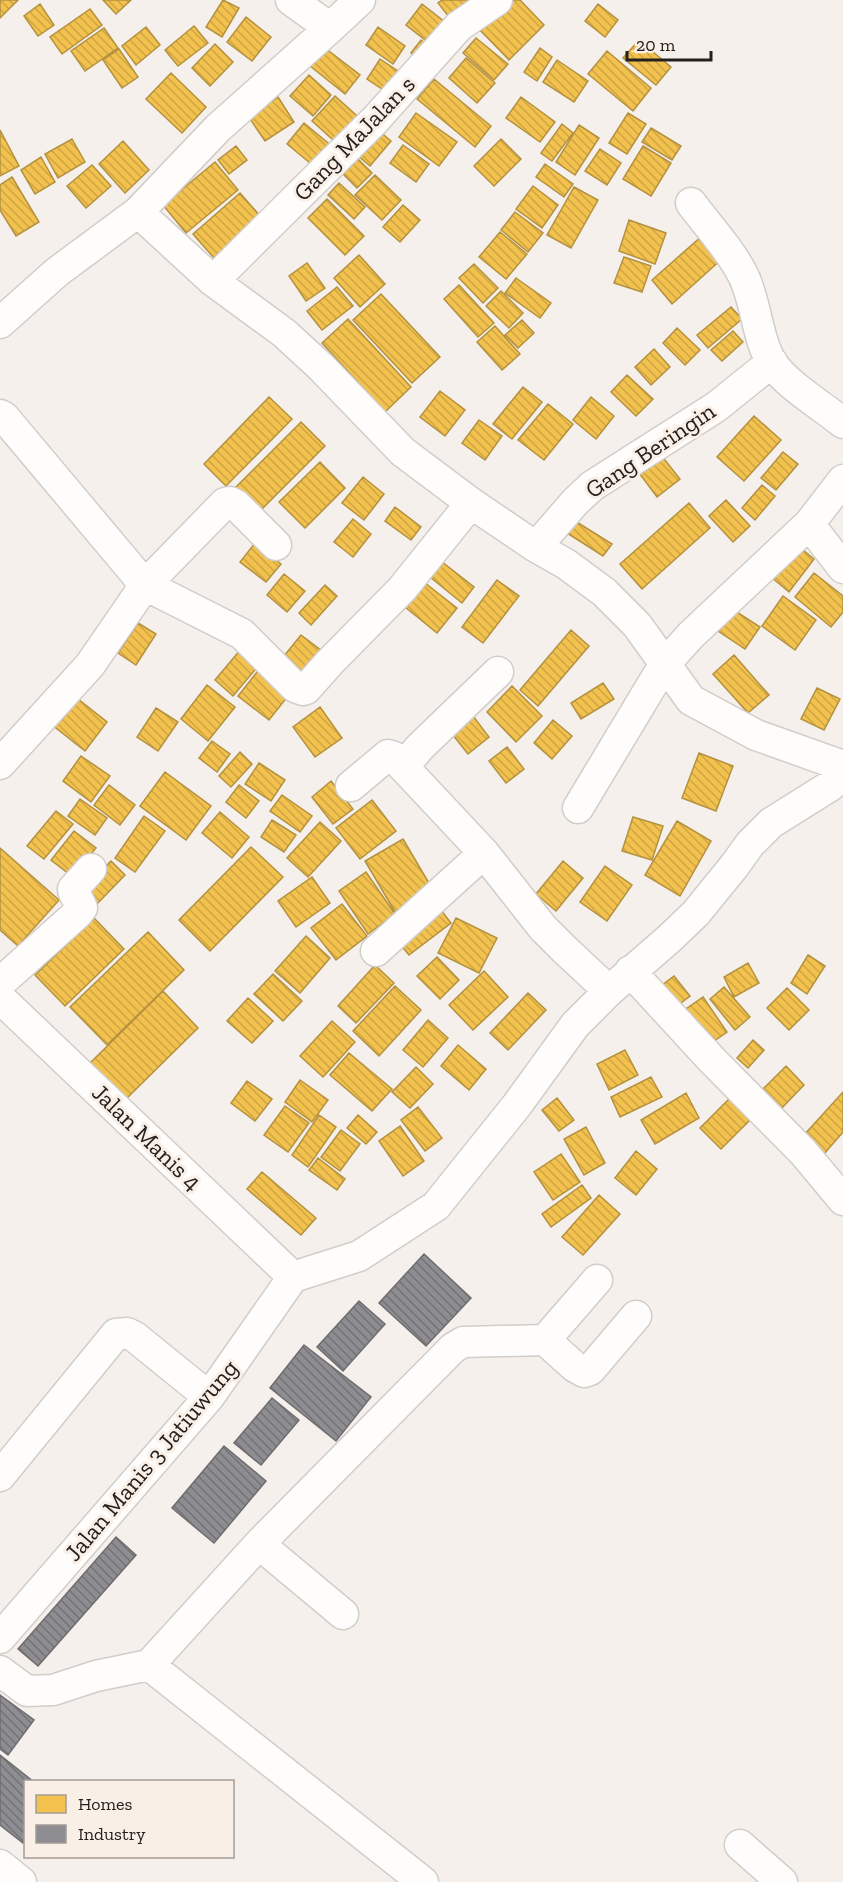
<svg xmlns="http://www.w3.org/2000/svg" width="843" height="1882" viewBox="0 0 843 1882" font-family="'Zilla Slab',serif">
	<defs>
		<pattern id="homes-back-hatch" width="6" height="6" patternUnits="userSpaceOnUse" patternTransform="scale(1.5)"><rect width="6" height="6" fill="#f2c14e"/><path d="M-1 5l2 2M0 0l6 6M5-1l2 2" fill="none" stroke="#cfa644"/></pattern>
		<pattern id="industry-back-hatch" width="6" height="6" patternUnits="userSpaceOnUse" patternTransform="scale(1.5)"><rect width="6" height="6" fill="#8d8d92"/><path d="M-1 5l2 2M0 0l6 6M5-1l2 2" fill="none" stroke="#737377"/></pattern>
	</defs>
	<rect width="100%" height="100%" fill="#f5f0eb"/>
	<path fill="url(#homes-back-hatch)" stroke="#b4913f" stroke-width="1.5" d="M0,0H18L0,18Z
		M103,0H131L116,14Z
		M223,0L239,8L222,37L206,27Z
		M442,0H483L453,22L438,3Z
		M504,0H520L544,25L509,60L477,27Z
		M40,4L54,25L38,36L24,16Z
		M422,4L450,26L434,47L406,25Z
		M598,4L618,20L605,37L585,21Z
		M90,9L102,25L62,54L50,37Z
		M246,17L271,37L252,61L227,42Z
		M194,26L208,43L178,66L165,50Z
		M146,27L160,45L136,65L122,46Z
		M378,27L405,46L393,64L366,45Z
		M104,28L118,48L85,71L71,51Z
		M476,38L508,64L494,80L463,53Z
		M421,40L432,48L421,62L411,53Z
		M639,40L671,67L656,85L623,58Z
		M215,44L233,62L210,86L192,68Z
		M325,48L360,75L345,94L310,66Z
		M540,48L552,57L537,81L524,72Z
		M119,49L138,77L122,88L103,60Z
		M607,51L651,88L633,111L588,74Z
		M466,58L495,83L477,103L449,78Z
		M380,59L401,73L388,93L367,79Z
		M557,60L588,81L574,102L543,82Z
		M171,73L206,107L182,133L146,99Z
		M309,75L331,95L313,116L290,96Z
		M434,79L491,126L475,147L417,99Z
		M335,96L365,123L342,148L312,121Z
		M278,97L294,122L265,141L248,116Z
		M521,97L555,122L540,142L506,118Z
		M416,113L457,142L439,166L399,137Z
		M628,113L646,124L627,154L609,143Z
		M304,123L333,147L316,168L287,144Z
		M562,124L573,133L552,161L541,153Z
		M579,125L599,138L575,175L556,162Z
		M651,128L681,146L672,160L642,142Z
		M0,130L19,166L0,176Z
		M378,130L391,141L370,166L357,155Z
		M72,139L85,162L58,178L45,154Z
		M501,139L521,159L494,186L474,166Z
		M123,141L149,170L125,193L99,164Z
		M403,145L429,164L416,182L390,163Z
		M236,146L247,160L229,174L218,160Z
		M643,146L671,163L651,196L623,179Z
		M600,149L621,163L607,185L585,171Z
		M41,157L55,182L35,194L21,170Z
		M356,157L372,173L357,188L341,172Z
		M215,162L238,190L186,233L163,205Z
		M545,164L573,184L564,197L536,177Z
		M92,165L111,186L86,208L67,186Z
		M375,175L401,200L382,220L355,195Z
		M12,177L39,222L16,236L0,210V185Z
		M339,183L365,207L354,219L328,195Z
		M533,186L558,205L542,228L516,209Z
		M574,187L598,200L571,248L547,235Z
		M240,193L261,217L214,258L193,234Z
		M327,199L364,236L345,255L308,218Z
		M403,205L420,220L400,242L383,227Z
		M515,212L543,233L528,252L501,230Z
		M629,220L666,233L655,264L619,251Z
		M500,232L527,254L506,279L479,257Z
		M703,235L723,258L672,304L652,280Z
		M359,255L385,284L360,307L334,278Z
		M624,257L651,266L642,292L614,283Z
		M307,263L325,288L306,301L289,276Z
		M474,264L498,288L483,303L459,278Z
		M516,278L551,303L540,318L505,293Z
		M459,285L494,323L478,337L444,299Z
		M337,287L353,306L322,330L307,311Z
		M501,291L523,313L509,328L486,306Z
		M381,294L440,357L412,383L353,320Z
		M731,307L742,319L708,348L697,335Z
		M348,319L411,387L385,412L322,343Z
		M522,320L534,333L518,348L505,335Z
		M495,326L520,354L502,370L477,342Z
		M677,328L700,350L685,365L663,343Z
		M733,331L743,342L722,361L711,350Z
		M654,349L670,367L651,385L635,367Z
		M627,375L653,399L636,416L611,392Z
		M523,387L542,402L512,439L493,424Z
		M440,391L465,410L445,436L420,417Z
		M269,397L292,419L226,486L204,464Z
		M591,397L614,416L596,439L573,420Z
		M548,404L573,424L544,460L518,440Z
		M754,416L781,440L744,481L717,457Z
		M479,420L502,436L485,460L462,443Z
		M301,422L325,446L258,513L234,489Z
		M783,452L798,464L776,490L761,478Z
		M661,455L680,479L657,497L639,473Z
		M320,462L345,488L305,528L279,502Z
		M363,477L384,494L364,520L342,503Z
		M762,485L775,496L755,520L742,508Z
		M726,500L750,526L733,542L709,516Z
		M689,503L710,528L642,589L620,564Z
		M395,507L421,527L411,540L385,521Z
		M353,519L371,534L353,557L334,542Z
		M575,521L612,544L603,556L567,533Z
		M255,543L281,564L266,582L240,562Z
		M797,545L814,559L789,592L771,577Z
		M437,558L474,587L462,603L425,573Z
		M814,573L843,596V612L831,627L795,597Z
		M284,574L305,591L287,612L267,595Z
		M420,579L457,608L437,633L400,603Z
		M497,580L519,596L483,643L462,627Z
		M325,585L337,596L311,625L299,613Z
		M783,596L816,620L795,650L762,626Z
		M729,607L760,627L745,649L715,629Z
		M138,623L156,634L136,665L118,653Z
		M571,630L589,646L538,706L520,690Z
		M301,635L322,651L301,678L280,661Z
		M241,649L259,665L233,696L215,680Z
		M734,655L769,695L748,713L713,674Z
		M261,667L292,691L269,720L238,696Z
		M603,683L614,699L581,719L571,703Z
		M207,685L235,707L208,741L181,719Z
		M512,686L542,716L516,742L487,712Z
		M817,688L840,699L824,730L801,719Z
		M73,695L107,722L85,751L51,724Z
		M320,707L342,738L315,757L293,727Z
		M156,708L178,722L158,751L137,737Z
		M470,712L489,737L468,754L449,730Z
		M553,720L572,736L552,759L534,743Z
		M212,741L230,754L217,772L199,758Z
		M507,747L524,769L506,783L489,761Z
		M240,752L252,764L231,787L219,776Z
		M699,753L733,766L716,811L682,798Z
		M81,756L110,776L91,802L63,781Z
		M259,763L285,780L271,801L245,784Z
		M165,772L211,806L186,840L140,806Z
		M331,781L353,809L333,824L312,797Z
		M109,785L135,805L120,825L94,805Z
		M239,785L259,801L246,818L226,802Z
		M282,795L312,816L300,832L270,811Z
		M80,799L107,818L95,835L68,816Z
		M372,800L396,831L360,859L336,828Z
		M56,811L73,824L44,859L27,846Z
		M220,812L249,837L232,858L202,833Z
		M144,816L165,831L135,872L115,858Z
		M633,817L663,826L652,860L622,851Z
		M272,820L296,835L284,852L261,837Z
		M677,821L711,841L680,896L645,875Z
		M320,822L341,841L308,877L287,858Z
		M74,831L96,848L73,877L51,860Z
		M403,839L433,890L395,912L365,861Z
		M251,847L283,877L210,951L179,920Z
		M0,848L59,900L18,946L0,930Z
		M111,861L125,875L95,906L80,892Z
		M563,861L583,878L556,911L536,894Z
		M605,866L632,885L607,921L580,902Z
		M366,872L395,914L368,934L339,891Z
		M312,877L330,903L296,927L278,901Z
		M342,904L367,936L336,960L311,928Z
		M438,906L451,923L409,955L396,939Z
		M94,918L124,949L65,1006L35,975Z
		M456,918L497,938L479,973L438,953Z
		M148,932L184,970L107,1045L70,1007Z
		M306,936L330,958L300,993L275,971Z
		M808,955L825,966L807,994L791,983Z
		M437,957L459,980L440,999L417,976Z
		M748,963L759,983L734,997L724,977Z
		M375,965L394,983L356,1023L338,1006Z
		M484,971L508,997L473,1030L449,1005Z
		M273,974L302,1001L283,1021L254,994Z
		M674,976L690,996L669,1012L653,992Z
		M395,986L421,1010L379,1056L353,1031Z
		M724,987L750,1017L735,1030L710,999Z
		M787,988L809,1010L789,1030L767,1008Z
		M163,991L198,1028L121,1104L86,1067Z
		M528,993L546,1010L508,1050L490,1033Z
		M703,997L727,1032L707,1046L683,1011Z
		M248,998L273,1021L252,1043L227,1021Z
		M428,1020L448,1038L423,1067L403,1050Z
		M332,1021L355,1042L323,1077L300,1056Z
		M753,1040L764,1050L748,1068L737,1058Z
		M458,1045L486,1069L469,1090L441,1066Z
		M625,1050L638,1075L609,1090L597,1064Z
		M349,1053L392,1089L372,1111L330,1075Z
		M786,1066L804,1085L779,1111L760,1092Z
		M416,1067L433,1084L410,1108L392,1092Z
		M651,1077L662,1097L620,1117L611,1097Z
		M300,1080L328,1100L312,1122L285,1102Z
		M247,1081L272,1099L255,1121L231,1103Z
		M736,1092L757,1113L721,1149L700,1128Z
		M843,1092V1132L824,1154L804,1135Z
		M686,1093L699,1118L655,1144L641,1120Z
		M557,1098L574,1120L559,1131L542,1110Z
		M285,1106L309,1123L288,1152L264,1135Z
		M418,1107L442,1138L425,1151L401,1120Z
		M319,1115L336,1127L308,1167L292,1155Z
		M358,1115L377,1132L366,1144L347,1128Z
		M400,1126L424,1161L403,1176L379,1141Z
		M586,1127L605,1163L584,1175L564,1139Z
		M341,1130L360,1144L340,1171L321,1157Z
		M636,1151L657,1169L636,1195L615,1178Z
		M561,1154L580,1182L553,1200L534,1172Z
		M318,1158L345,1179L337,1190L309,1170Z
		M262,1172L316,1218L301,1235L247,1189Z
		M582,1185L591,1198L551,1227L542,1214Z
		M599,1195L620,1214L583,1255L562,1237Z"/>
	<path fill="url(#industry-back-hatch)" stroke="#6e6c6f" stroke-width="1.5" d="M424,1254L471,1298L426,1346L379,1303Z
		M359,1301L385,1324L343,1371L317,1347Z
		M304,1345L371,1397L336,1441L270,1388Z
		M272,1398L299,1420L261,1465L234,1443Z
		M224,1446L266,1481L214,1543L172,1508Z
		M116,1537L136,1555L38,1666L18,1649Z
		M0,1695L34,1720L8,1755L0,1749Z
		M0,1755L34,1782H26V1840L23,1843L0,1825Z"/>
	<g fill="none" stroke-linecap="round" stroke-linejoin="round">
		<g stroke="#d1cdc9" stroke-width="33">
			<path id="minor" d="M330,28L360,0
				M691,203C708,226 730,249 743,275C756,300 757,339 772,363C788,386 821,405 843,423
				M138,212L213,281L284,333L320,366L403,452L471,503L536,547L566,564L604,592L637,625L691,700L756,735L843,766
				M213,281L376,119L459,26L497,0
				M0,323L57,272L138,212L218,128L330,28L291,0
				M0,415L4,417L145,585L242,634L295,687L303,690L306,689L330,662L402,589L471,503
				M809,524L843,568
				M536,547L575,502L592,486L716,407L772,362
				M0,764L90,665L145,585L225,503L230,502L236,505L276,545
				M403,767L420,747L498,672
				M351,786L388,755L394,757L484,853L543,928L563,948L609,991
				M578,808L664,665L691,635L809,524L843,480
				M376,951L484,853
				M630,971L712,1060L803,1152L843,1200
				M0,983L78,913L82,908C80,900 73,896 73,889L91,869
				M0,998L293,1277
				M293,1277L359,1256L436,1206L517,1105L575,1025L609,991L670,938L696,913L735,865L750,844L771,823L830,786L843,774
				M545,1340L575,1367L584,1372L590,1370L636,1316
				M0,1476L116,1334L127,1333L135,1337L209,1397
				M259,1544L343,1614
				M0,1638L209,1397L293,1277
				M149,1665L423,1882
				M0,1671L27,1691L53,1690L96,1676L149,1665L259,1544L453,1348L463,1342L545,1340L597,1280
				M740,1845L782,1882
				M0,1865L21,1882"/>
		</g>
		<use href="#minor" stroke="#fefdfc" stroke-width="30"/>
	</g>
	<g text-anchor="middle" dominant-baseline="central" stroke-width="6" stroke-linejoin="round" paint-order="stroke">
		<g font-size="24" fill="#24201d" stroke="#f9efe7">
			<text transform="translate(354 138) rotate(-46)">Gang MaJalan s</text>
			<text transform="translate(650 450) rotate(-34)">Gang Beringin</text>
			<text transform="translate(147 1137) rotate(44)">Jalan Manis 4</text>
			<text transform="translate(151 1460) rotate(-50)">Jalan Manis 3 Jatiuwung</text>
		</g>
	</g>
	<rect x="24" y="1780" width="210" height="78" fill="#f9efe7" stroke="#a49c96" stroke-width="1.5"/>
	<rect x="36" y="1795" width="30" height="18" fill="#f2c14e" stroke="#a49c96" stroke-width="1.5"/>
	<text x="78" y="1810" font-size="18" fill="#24201d">Homes</text>
	<rect x="36" y="1825" width="30" height="18" fill="#8d8d92" stroke="#a49c96" stroke-width="1.5"/>
	<text x="78" y="1840" font-size="18" fill="#24201d">Industry</text>
	<path d="M627 51v9h84v-9" fill="none" stroke="#24201d" stroke-width="3"/>
	<text x="636" y="51" font-size="18" fill="#24201d" stroke="#f9efe7" stroke-width="4.5" paint-order="stroke">20 m</text>
</svg>
